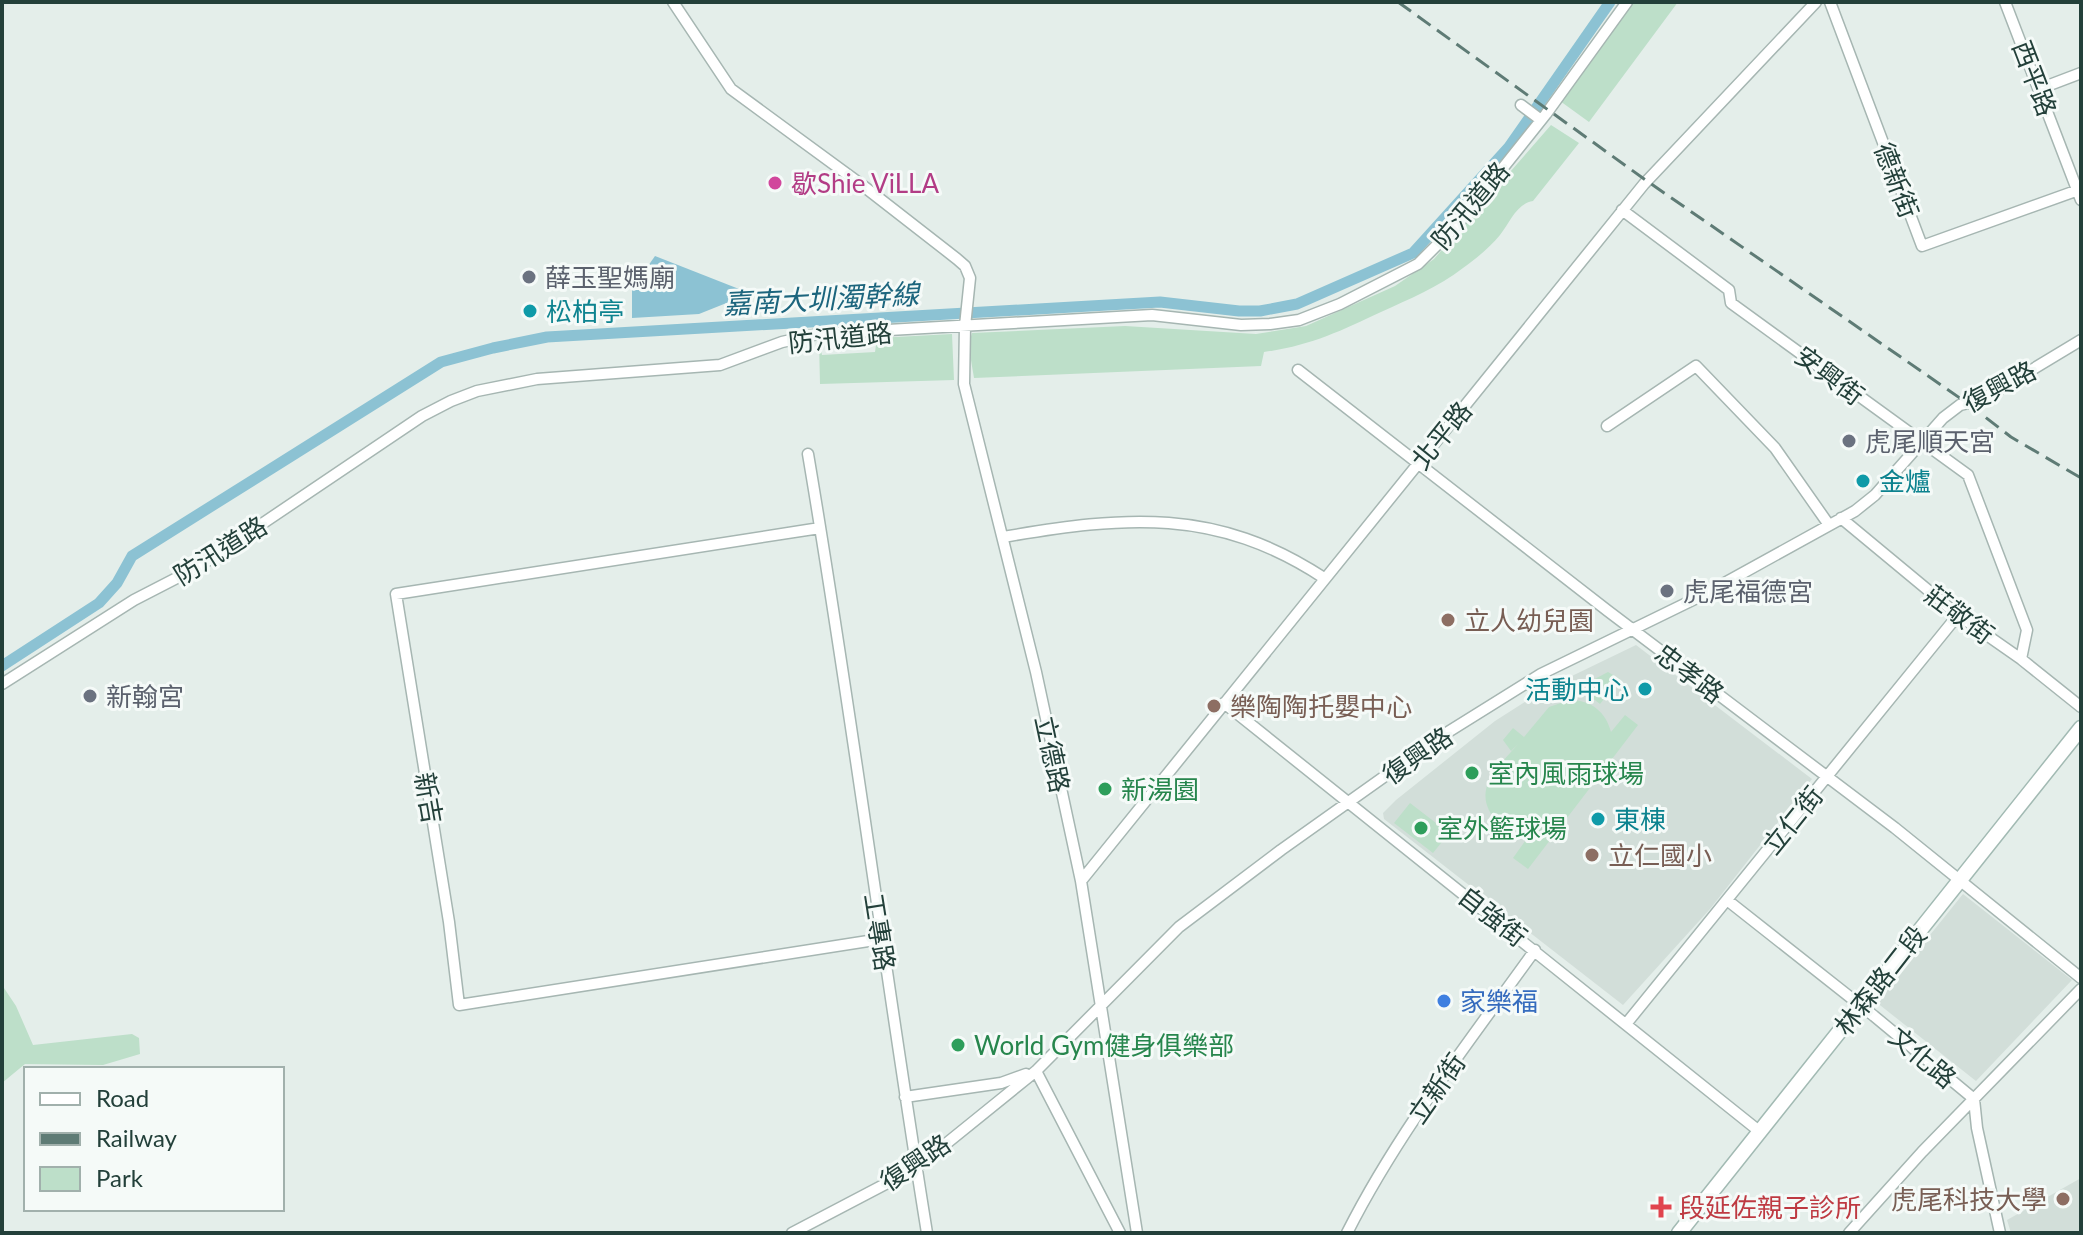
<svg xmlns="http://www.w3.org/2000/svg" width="2083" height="1235" viewBox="0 0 2083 1235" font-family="Lato,'Noto Sans TC',sans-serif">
	<rect width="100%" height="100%" fill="#e4eeea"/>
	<path fill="#d2ded9" d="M1636,645L1812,779L1710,909L1623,1005L1384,819L1383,813L1396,800L1495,721L1545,689Z
		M1963,894L2072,980L1976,1081L1876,1002Z
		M2081,1178V1233H2011L2007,1220Z"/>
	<path fill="#bddfc9" d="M1633,2H1678L1589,122L1560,101Z
		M1551,125L1579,143L1533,201C1516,204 1510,223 1500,235C1490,247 1476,259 1463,268C1439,287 1409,299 1381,312C1341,331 1309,346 1264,352L1261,366L974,378C972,364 967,346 972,333L1125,326L1256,334L1306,326L1395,286L1434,259Z
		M952,334L954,380L820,384L819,341L822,355L875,352L877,338Z
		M1608,672L1620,679L1600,704L1586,693L1587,683Z
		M1570,700C1591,700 1606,712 1611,732L1625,715L1638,725L1528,869L1513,858L1530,834C1503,834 1474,808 1490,779C1496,767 1509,755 1518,744L1511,751L1503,740L1513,728L1524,737L1549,707Z
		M1410,803L1449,833L1433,853L1394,823Z
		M2,985L16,1006L33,1045L132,1034L139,1038L140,1054L103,1065L25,1064L2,1083Z"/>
	<path fill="#8cc2d3" d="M655,256L739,289V298L699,314L632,318V289Z"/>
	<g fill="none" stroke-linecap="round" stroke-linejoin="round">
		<path stroke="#8cc2d3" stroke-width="11" d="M2,666L99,603L117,583L132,556L441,362L493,348L547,337L1160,302L1239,311H1260L1297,304L1413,253L1509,147L1610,2"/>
		<g stroke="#a6b6b2" stroke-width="13">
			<path id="street" d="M673,2L731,89L862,185L957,259L965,266L970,278L965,326L964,384L1036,672L1081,881L1137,1233
				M1830,2L1922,246L2081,189
				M2005,2L2081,200
				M2039,89L2081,73
				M1521,105L1541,120
				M1622,210L1729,290L1731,303L1968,475L2027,630L2021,659
				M1298,370L1608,611L1895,828L2081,978
				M1607,426L1696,366L1775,448L1829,525
				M808,454C852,713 885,974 927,1233
				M1841,518L1958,615L2021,659L2081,707
				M820,528L396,594L449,922L459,1005L881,939
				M1003,537C1125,516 1216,507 1324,578
				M2,684L134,600L198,567L422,416L451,401L477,391L537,379L720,365L782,342L818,334L1152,315L1241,325L1270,324L1299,320L1340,304L1418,264L1458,224L1546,114L1627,2
				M1224,703L1759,1131
				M1081,881L1644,184L1816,2
				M1727,900L1874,1016L1974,1099L1977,1128L2000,1233
				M1626,1024L1958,615
				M1036,1071L1120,1233
				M905,1097L1001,1083L1026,1074
				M792,1233L916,1168L1036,1071L1179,927L1281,850L1440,737L1541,674L1703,595L1855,511L1875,495L1943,418L1960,405L1982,400L2081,340
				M1347,1233C1398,1132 1469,1042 1535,950
				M1849,1233L1922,1152L2081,989"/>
		</g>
		<g stroke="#a2bab3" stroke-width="17">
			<path id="secondary" d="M1679,1233L2081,728"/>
		</g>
		<use href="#street" stroke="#fff" stroke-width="10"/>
		<use href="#secondary" stroke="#fff" stroke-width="14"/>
		<path stroke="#5e7b75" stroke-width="3" stroke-dasharray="16 8" stroke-linecap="butt" d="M1398,2L1647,181L1967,403L2011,437L2081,478"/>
	</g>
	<circle fill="#d1479c" stroke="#f5faf8" stroke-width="3" cx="775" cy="183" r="8"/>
	<g fill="#6b7280" stroke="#f5faf8" stroke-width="3">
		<circle cx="529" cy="277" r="8"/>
		<circle cx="1849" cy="441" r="8"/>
		<circle cx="1667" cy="591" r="8"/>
		<circle cx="90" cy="696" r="8"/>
	</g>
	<g fill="#0f9aa8" stroke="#f5faf8" stroke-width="3">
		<circle cx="530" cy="311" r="8"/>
		<circle cx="1863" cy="481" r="8"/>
		<circle cx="1645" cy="689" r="8"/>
		<circle cx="1598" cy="819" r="8"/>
	</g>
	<g fill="#8d6e63" stroke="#f5faf8" stroke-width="3">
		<circle cx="1448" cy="620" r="8"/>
		<circle cx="1214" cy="706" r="8"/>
		<circle cx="1592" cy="855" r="8"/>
		<circle cx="2063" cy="1199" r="8"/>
	</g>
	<g fill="#2e9e5b" stroke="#f5faf8" stroke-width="3">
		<circle cx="1472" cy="773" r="8"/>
		<circle cx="1105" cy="789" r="8"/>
		<circle cx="1421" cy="828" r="8"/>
		<circle cx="958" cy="1045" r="8"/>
	</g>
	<circle fill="#3f7fe0" stroke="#f5faf8" stroke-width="3" cx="1444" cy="1001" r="8"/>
	<path fill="#e0444e" stroke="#f5faf8" stroke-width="3" d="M1657 1195h8v8h8v8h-8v8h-8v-8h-8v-8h8z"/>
	<g text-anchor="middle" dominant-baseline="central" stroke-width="6" stroke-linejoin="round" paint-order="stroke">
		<g font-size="26" fill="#23403a" stroke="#f5faf8">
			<text transform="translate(2035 78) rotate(69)">西平路</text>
			<text transform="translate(1897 180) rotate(69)">德新街</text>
			<text transform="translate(1470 205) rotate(-50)">防汛道路</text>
			<text transform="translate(840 337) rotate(-6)">防汛道路</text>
			<text transform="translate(1830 375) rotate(37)">安興街</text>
			<text transform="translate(1999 386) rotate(-28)">復興路</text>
			<text transform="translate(1441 435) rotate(-51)">北平路</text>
			<text transform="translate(220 550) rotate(-32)">防汛道路</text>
			<text transform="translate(1960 614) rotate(37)">莊敬街</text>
			<text transform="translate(1690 673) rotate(37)">忠孝路</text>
			<text transform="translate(1053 754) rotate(78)">立德路</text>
			<text transform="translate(1417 755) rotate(-35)">復興路</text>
			<text transform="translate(429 798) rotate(80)">新吉</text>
			<text transform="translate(1792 820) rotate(-51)">立仁街</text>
			<text transform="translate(1493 916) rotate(38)">自強街</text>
			<text transform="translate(880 932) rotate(81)">工專路</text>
			<text transform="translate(1880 980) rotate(-52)">林森路二段</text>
			<text transform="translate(1923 1057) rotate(40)">文化路</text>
			<text transform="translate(1436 1088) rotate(-55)">立新街</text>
			<text transform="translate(915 1162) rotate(-34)">復興路</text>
		</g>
		<g font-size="26" fill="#b23c85" stroke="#f5faf8" text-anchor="start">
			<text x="791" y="183">歇Shie ViLLA</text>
		</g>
		<g font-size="26" fill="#5b616d" stroke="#f5faf8" text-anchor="start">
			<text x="545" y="277">薛玉聖媽廟</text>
			<text x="1865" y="441">虎尾順天宮</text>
			<text x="1683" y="591">虎尾福德宮</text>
			<text x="106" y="696">新翰宮</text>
		</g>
		<g font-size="26" fill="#0d838f" stroke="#f5faf8" text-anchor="start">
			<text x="546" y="311">松柏亭</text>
			<text x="1879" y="481">金爐</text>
			<text x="1629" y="689" text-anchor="end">活動中心</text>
			<text x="1614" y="819">東棟</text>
		</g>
		<g font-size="26" fill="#785e54" stroke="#f5faf8" text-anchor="start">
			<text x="1464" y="620">立人幼兒園</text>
			<text x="1230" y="706">樂陶陶托嬰中心</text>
			<text x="1608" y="855">立仁國小</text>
			<text x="2047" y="1199" text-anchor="end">虎尾科技大學</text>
		</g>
		<g font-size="26" fill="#27864d" stroke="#f5faf8" text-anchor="start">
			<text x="1488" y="773">室內風雨球場</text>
			<text x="1121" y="789">新湯園</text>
			<text x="1437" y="828">室外籃球場</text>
			<text x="974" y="1045">World Gym健身俱樂部</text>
		</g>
		<g font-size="26" fill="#366cbe" stroke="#f5faf8" text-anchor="start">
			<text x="1460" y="1001">家樂福</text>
		</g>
		<g font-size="26" fill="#be3a42" stroke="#f5faf8" text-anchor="start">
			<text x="1679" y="1207">段延佐親子診所</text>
		</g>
		<g font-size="28" font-style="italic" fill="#1c657d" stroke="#f5faf8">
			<text transform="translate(821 298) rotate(-3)">嘉南大圳濁幹線</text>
		</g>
	</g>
	<rect width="2083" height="1235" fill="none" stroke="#23403a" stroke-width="8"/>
	<rect x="24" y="1067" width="260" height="144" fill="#f5faf8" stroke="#a1b0ac" stroke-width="2"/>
	<rect x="40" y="1093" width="40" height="12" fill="#ffffff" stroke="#a1b0ac" stroke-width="2"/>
	<text x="96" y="1107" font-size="24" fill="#23403a">Road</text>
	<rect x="40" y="1133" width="40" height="12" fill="#5e7b75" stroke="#a1b0ac" stroke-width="2"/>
	<text x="96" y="1147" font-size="24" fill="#23403a">Railway</text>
	<rect x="40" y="1167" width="40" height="24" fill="#bddfc9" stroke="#a1b0ac" stroke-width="2"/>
	<text x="96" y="1187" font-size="24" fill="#23403a">Park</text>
</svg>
